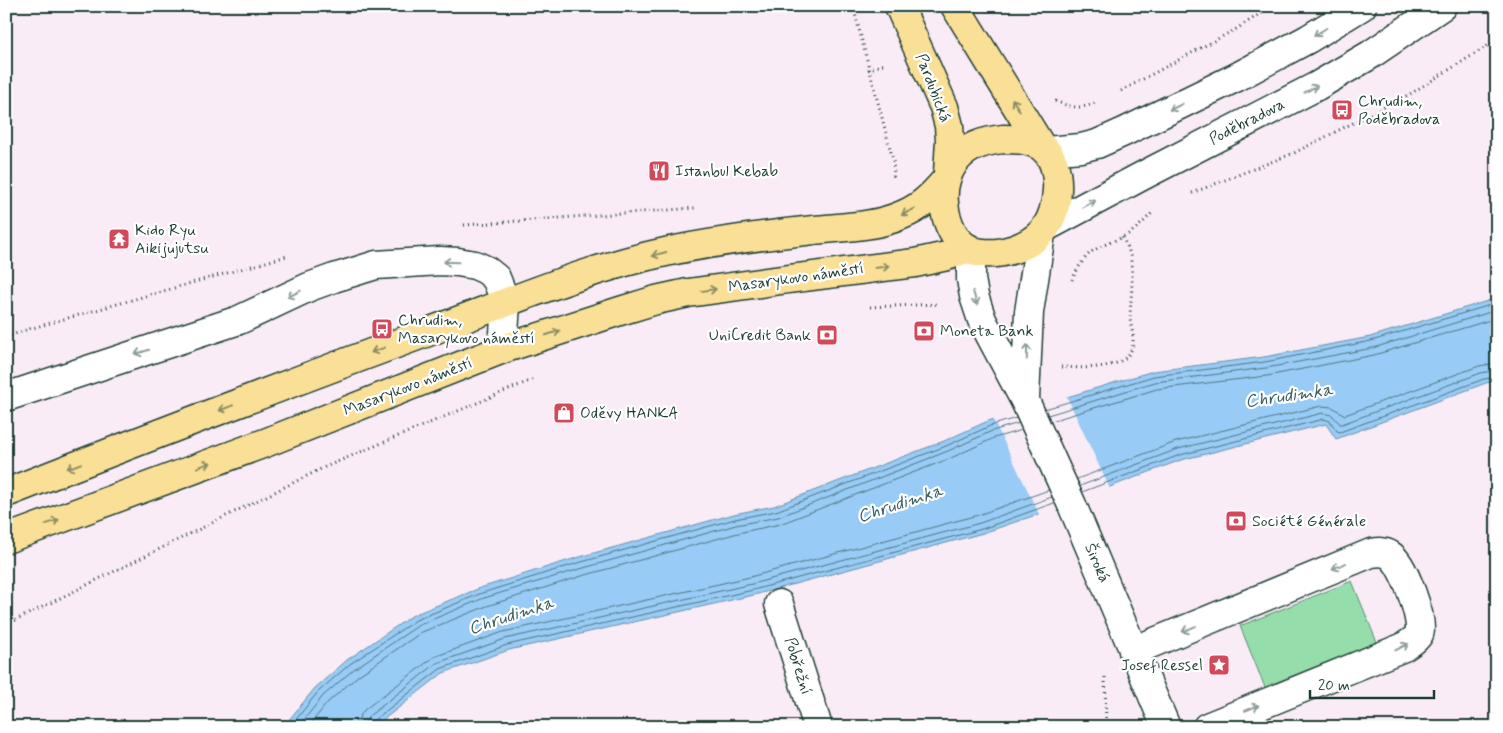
<svg xmlns="http://www.w3.org/2000/svg" width="1503" height="733" viewBox="0 0 1503 733" font-family="Mynerve,sans-serif">
	<rect width="100%" height="100%" fill="#f9ecf7"/>
	<filter id="ink" filterUnits="userSpaceOnUse"><feTurbulence type="fractalNoise" baseFrequency=".02" numOctaves="2"/><feDisplacementMap in="SourceGraphic" scale="10" xChannelSelector="R" yChannelSelector="G"/><feConvolveMatrix kernelMatrix="1 2 1 2 8 2 1 2 1" color-interpolation-filters="sRGB"/></filter>
	<g filter="url(#ink)">
		<path fill="#95ddab" stroke="#5a8d70" d="M1352,581L1378,645L1266,690L1240,626Z"/>
		<path fill="#98cbf5" stroke="#6892a8" d="M1497,298V381L1486,383L1336,439L1326,424L1181,460L1036,515L983,533L754,595L509,650L443,673L374,727H283L315,688L347,660L413,615L480,588L576,558L734,514L774,506L944,441L988,421L1153,371L1264,357L1370,337Z"/>
		<path fill="#f9ecf7" d="M1066,395L1110,489L1040,516L992,417Z"/>
		<g fill="none" stroke-linecap="round" stroke-linejoin="round">
			<path stroke="#4f7681" stroke-width="1" d="M1045,409L1154,376L1265,362L1371,341L1497,303
				M1048,415L1155,382L1266,368L1373,348L1497,310
				M1051,421L1157,389L1267,376L1374,355L1497,318
				M1077,479L1176,442L1321,406L1332,407L1345,415L1479,366L1497,363
				M1080,486L1178,449L1323,413L1332,415L1340,424H1342L1481,373L1497,370
				M1082,492L1180,455L1324,419L1330,421L1337,431L1340,432L1484,379L1497,377
				M290,727L318,692L350,664L416,620L482,593L578,563L735,519L776,511L946,446L990,426L1016,418
				M298,727L323,696L354,669L419,625L484,598L580,569L736,525L778,517L948,451L992,431L1019,423
				M308,727L328,702L359,675L422,632L487,606L582,576L738,533L780,524L951,458L994,438L1022,430
				M357,727L359,718L364,710L434,657L503,632L750,577L978,515L1049,490
				M365,727L366,721L369,716L437,663L505,639L752,584L980,523L1052,497
				M371,727L373,721L440,669L507,645L753,590L982,529L1054,503"/>
			<g stroke="#1f3d34" stroke-width="31">
				<path id="minor" d="M1046,151L1081,148L1097,144L1124,132L1235,78L1308,39L1362,6
					M1046,227L1144,175L1317,86L1370,55L1442,6
					M971,250V279L974,296L982,320L1025,401L1072,505L1166,727
					M6,397L239,320L309,287L334,278L376,265L440,261L458,262L475,265L486,270L496,278L506,303L503,349
					M1025,399L1029,312L1041,234
					M779,604L818,727
					M1133,651L1371,553C1378,552 1384,551 1390,555C1403,562 1425,622 1419,634C1416,640 1409,643 1404,647L1207,727"/>
			</g>
			<g stroke="#1f3d34" stroke-width="31">
				<path id="major" d="M899,6L944,107L949,126L950,140L948,173
					M955,6L1041,146
					M1003,139C1016,139 1029,139 1040,146C1065,161 1060,214 1042,232C1028,247 1003,255 983,253C951,251 938,206 946,180C948,172 954,161 961,155C973,144 988,141 1003,139Z
					M6,493C146,438 287,384 428,332C507,303 588,268 670,251C718,241 766,235 814,230C843,227 875,227 902,215C920,208 932,196 945,181
					M6,539L265,443L503,349L620,311L656,300L688,293L781,280L915,263L947,256L968,248"/>
			</g>
			<path stroke="#1f3d34" stroke-width="3" stroke-dasharray="1 4" stroke-linecap="butt" d="M853,6L893,160L894,174L893,179
				M868,70L886,63
				M1121,91L1236,29L1273,6
				M1055,101C1071,107 1078,110 1095,103
				M1192,193L1294,153L1410,94L1497,40
				M464,225L695,208
				M1072,280C1076,271 1082,261 1089,254C1097,246 1119,240 1130,233C1139,227 1146,219 1153,212
				M870,307L939,304
				M6,337L29,329L287,256
				M1061,367C1079,368 1115,370 1127,356C1131,352 1133,347 1133,342C1134,333 1130,325 1130,316C1131,296 1134,274 1130,255C1129,249 1125,243 1122,237
				M6,625L325,467L534,379
				M1105,677L1106,727"/>
			<use href="#minor" stroke="#fff" stroke-width="28"/>
			<use href="#major" stroke="#fadf96" stroke-width="28"/>
		</g>
		<defs><path id="oneway-shaft" d="M-6 0H5M1.5-3L5.5 0L1.5 3" fill="none" stroke-width="1.6" stroke-linecap="round" stroke-linejoin="round" transform="scale(1.25)"/></defs>
		<g stroke="#8f9e9a">
			<use href="#oneway-shaft" transform="translate(1320 32) rotate(148)"/>
			<use href="#oneway-shaft" transform="translate(1311 89) rotate(-28)"/>
			<use href="#oneway-shaft" transform="translate(1176 107) rotate(154)"/>
			<use href="#oneway-shaft" transform="translate(1089 204) rotate(-28)"/>
			<use href="#oneway-shaft" transform="translate(451 262) rotate(-178)"/>
			<use href="#oneway-shaft" transform="translate(294 294) rotate(154)"/>
			<use href="#oneway-shaft" transform="translate(975 298) rotate(74)"/>
			<use href="#oneway-shaft" transform="translate(142 352) rotate(162)"/>
			<use href="#oneway-shaft" transform="translate(1027 352) rotate(-88)"/>
			<use href="#oneway-shaft" transform="translate(1339 566) rotate(157)"/>
			<use href="#oneway-shaft" transform="translate(1189 629) rotate(158)"/>
			<use href="#oneway-shaft" transform="translate(1402 647) rotate(-27)"/>
			<use href="#oneway-shaft" transform="translate(1252 708) rotate(-22)"/>
		</g>
		<g stroke="#8c8e65">
			<use href="#oneway-shaft" transform="translate(1016 105) rotate(-122)"/>
			<use href="#oneway-shaft" transform="translate(908 212) rotate(154)"/>
			<use href="#oneway-shaft" transform="translate(659 254) rotate(165)"/>
			<use href="#oneway-shaft" transform="translate(882 267) rotate(-7)"/>
			<use href="#oneway-shaft" transform="translate(709 290) rotate(-8)"/>
			<use href="#oneway-shaft" transform="translate(553 333) rotate(-18)"/>
			<use href="#oneway-shaft" transform="translate(378 350) rotate(160)"/>
			<use href="#oneway-shaft" transform="translate(226 408) rotate(159)"/>
			<use href="#oneway-shaft" transform="translate(204 465) rotate(-20)"/>
			<use href="#oneway-shaft" transform="translate(74 466) rotate(159)"/>
			<use href="#oneway-shaft" transform="translate(52 522) rotate(-20)"/>
		</g>
	</g>
	<defs>
		<g id="bus-square" transform="scale(1.125)"><rect x="-9" y="-9" width="18" height="18" rx="4" fill="#d1495b" stroke="#fff"/><path d="M-5-6H5V4H4V6H2V4H-2V6H-4V4H-5ZM-3.5-4V0h7V-4ZM-3.5 1.2v1.5H-2V1.2ZM2 1.2v1.5H3.5V1.2Z" fill="#fff"/></g>
		<g id="restaurant-square" transform="scale(1.125)"><rect x="-9" y="-9" width="18" height="18" rx="4" fill="#d1495b" stroke="#fff"/><path d="M-5-6h1v4h1v-4h1v4h1v-4h1v5L-1.5 .5V6h-2V.5L-5-1ZM5-6V6H3V1.5H1.5Q1.5-4 5-6Z" fill="#fff"/></g>
		<g id="temple-square" transform="scale(1.125)"><rect x="-9" y="-9" width="18" height="18" rx="4" fill="#d1495b" stroke="#fff"/><path d="M0-6L5-2H3V0L6.5 2.5H4V6H1.5V3h-3V6H-4V2.5H-6.5L-3 0V-2H-5Z" fill="#fff"/></g>
		<g id="bank-square" transform="scale(1.125)"><rect x="-9" y="-9" width="18" height="18" rx="4" fill="#d1495b" stroke="#fff"/><path d="M-6-4H6V4H-6ZM0-2.3a2.3 2.3 0 1 0 0 4.6a2.3 2.3 0 1 0 0-4.6Z" fill="#fff"/></g>
		<g id="shop-square" transform="scale(1.125)"><rect x="-9" y="-9" width="18" height="18" rx="4" fill="#d1495b" stroke="#fff"/><path d="M-5-2.5h2.3a2.7 3.5 0 0 1 5.4 0H5L5.5 6h-11ZM-1.5-2.5h3a1.5 2.3 0 0 0-3 0Z" fill="#fff"/></g>
		<g id="sight-square" transform="scale(1.125)"><rect x="-9" y="-9" width="18" height="18" rx="4" fill="#d1495b" stroke="#fff"/><path d="M0-6L1.8-2.2L6-1.7L2.9 1.2L3.7 5.4L0 3.3L-3.7 5.4L-2.9 1.2L-6-1.7L-1.8-2.2Z" fill="#fff"/></g>
	</defs>
	<g fill-rule="evenodd">
		<use href="#bus-square" x="1342" y="110"/>
		<use href="#restaurant-square" x="659" y="171"/>
		<use href="#temple-square" x="119" y="239"/>
		<use href="#bus-square" x="382" y="329"/>
		<use href="#bank-square" x="924" y="331"/>
		<use href="#bank-square" x="827" y="335"/>
		<use href="#shop-square" x="564" y="413"/>
		<use href="#bank-square" x="1236" y="521"/>
		<use href="#sight-square" x="1219" y="665"/>
	</g>
	<g text-anchor="middle" dominant-baseline="central" stroke-width="4.5" stroke-linejoin="round" paint-order="stroke">
		<g font-size="16" fill="#1f3d34" stroke="#fff">
			<text transform="translate(933 88) rotate(69)">Pardubická</text>
			<text transform="translate(1247 122) rotate(-27)">Poděbradova</text>
			<text transform="translate(796 278) rotate(-8)">Masarykovo náměstí</text>
			<text transform="translate(408 387) rotate(-21)">Masarykovo náměstí</text>
			<text transform="translate(1097 563) rotate(67)">Široká</text>
			<text transform="translate(798 666) rotate(73)">Pobřežní</text>
		</g>
		<g font-size="16" fill="#1f3d34" stroke="#fff" text-anchor="start">
			<text x="1358" y="101">Chrudim,<tspan x="1358" dy="18">Poděbradova</tspan></text>
			<text x="675" y="171">Istanbul Kebab</text>
			<text x="135" y="230">Kido Ryu<tspan x="135" dy="18">Aikijujutsu</tspan></text>
			<text x="398" y="320">Chrudim,<tspan x="398" dy="18">Masarykovo náměstí</tspan></text>
			<text x="940" y="331">Moneta Bank</text>
			<text x="811" y="335" text-anchor="end">UniCredit Bank</text>
			<text x="580" y="413">Oděvy HANKA</text>
			<text x="1252" y="521">Société Générale</text>
			<text x="1203" y="665" text-anchor="end">Josef Ressel</text>
		</g>
		<g font-size="18" font-style="italic" fill="#3d6064" stroke="#fff">
			<text transform="translate(1289 396) rotate(-8)">Chrudimka</text>
			<text transform="translate(900 504) rotate(-18)">Chrudimka</text>
			<text transform="translate(511 616) rotate(-18)">Chrudimka</text>
		</g>
	</g>
	<rect width="1503" height="733" fill="none" stroke="#fff" stroke-width="25"/>
	<rect x="12" y="12" width="1478" height="708" fill="none" stroke="#1f3d34" stroke-width="2" filter="url(#ink)"/>
	<path d="M1310 690v8h124v-8" fill="none" stroke="#1f3d34" stroke-width="2.5"/>
	<text x="1318" y="690" font-size="15" fill="#1f3d34" stroke="#ffffff" stroke-width="4" paint-order="stroke">20 m</text>
</svg>
